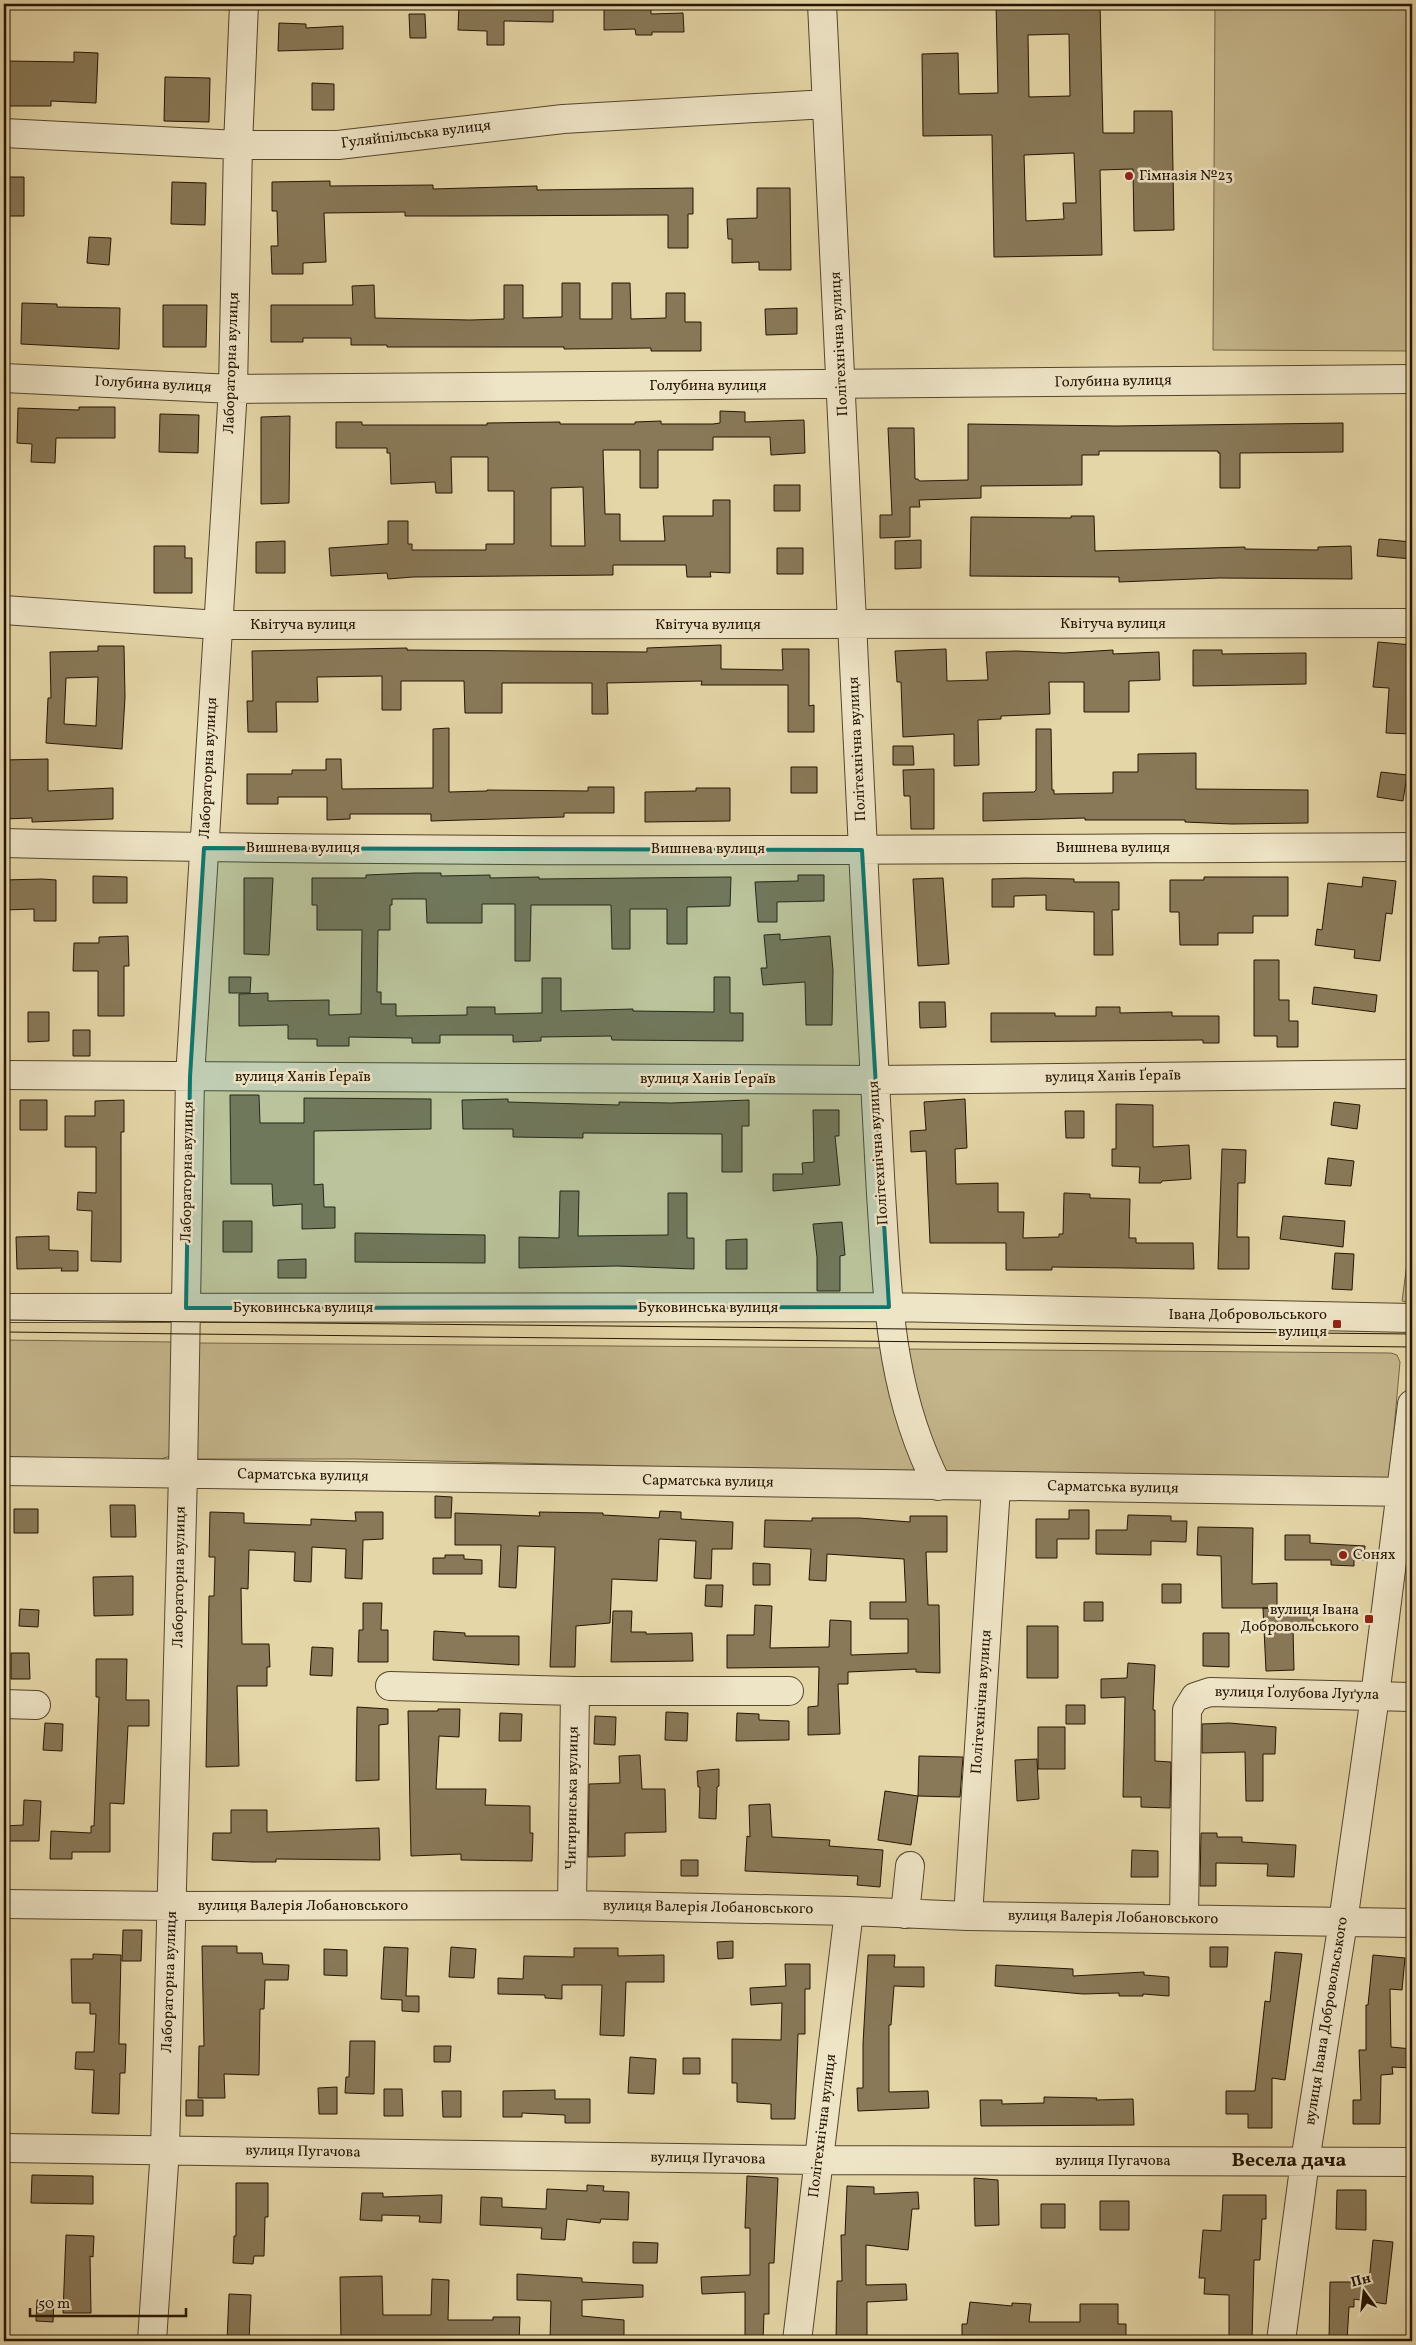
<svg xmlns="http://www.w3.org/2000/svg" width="1416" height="2345" viewBox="0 0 1416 2345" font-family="Vollkorn,serif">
	<rect width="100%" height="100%" fill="#e5d6a7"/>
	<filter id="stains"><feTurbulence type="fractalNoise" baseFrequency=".004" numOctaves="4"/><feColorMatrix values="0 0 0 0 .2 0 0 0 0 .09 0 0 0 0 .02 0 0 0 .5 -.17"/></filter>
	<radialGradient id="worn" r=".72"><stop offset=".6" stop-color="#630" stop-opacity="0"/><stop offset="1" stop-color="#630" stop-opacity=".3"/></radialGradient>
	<path fill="#c4b58b" stroke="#746546" d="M1215,6L1412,7V351L1213,350Z
		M1412,1226V1303L1402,1301Z
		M4,1340L173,1342L170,1456L161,1459L4,1457Z
		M198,1343L888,1348L915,1467L911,1473L356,1459H199L194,1457Z
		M903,1349L1391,1353L1397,1355L1400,1362L1390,1474L1386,1483L962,1476L945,1471L931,1458Z"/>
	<path fill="#897958" stroke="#251502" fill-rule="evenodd" d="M459,4H553V22L504,21V45H487V31L458,30Z
		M996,4H1100L1103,133H1134V111H1172L1174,230L1134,231L1133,169L1100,170L1102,255L994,257L992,135L923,136L922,54L958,53L959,94L998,93ZM1069,34L1070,96L1029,97L1028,35ZM1074,153L1076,203H1063L1064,219L1026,221L1024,155Z
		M604,7H620V9H651V14L683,13L684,32H652V35H636L635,29L604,30Z
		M409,14H425L426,38H410Z
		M279,23L306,24V28L343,26V49L278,51Z
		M74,52L98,53L96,103L51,101V106H7L6,61L74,62Z
		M165,77L210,78L209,122L164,121Z
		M312,83L334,84V110H312Z
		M4,177H24V216H4Z
		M330,181V186L433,185V189L537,186V190L693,188V214H688V248H668V215L459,216H405V212L324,213L326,262L303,263V274H272L271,246H278L277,211H272V182Z
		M172,182L206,183L205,225L171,224Z
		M757,188H790L791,270H759V262L732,263V239H728L727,219L757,218Z
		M89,237L111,238L109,265L87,263Z
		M562,283H580V319H612V283H630L631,319L666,318V293H685V322H701V351H651V348L564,349V347H387V345H351V338H303V342H271V305H353L352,286L374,285L375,318L470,320L504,319V285H523V318L562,317Z
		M22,303L57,304V307L120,308L119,349L21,344Z
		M163,305H207L206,347H163Z
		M797,308V334L766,335L765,309Z
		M79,407H115V438H56L55,463L31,462L32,444L17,443L18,408L79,410Z
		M720,411L745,412V422L804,420L805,453L771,455L770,437H713V450H658V488H640V450H603L605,514H620V541H665L663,516H713V500H730V573L710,572L711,577H687L686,565H613V575L413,577L388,579L387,573L331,576L329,548L388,544V521H408V544H412V550H486V544H514V491H488V457H451L452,493H436L435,482L391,484L390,453H387V448H336V422H362V425H487V423L560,422V424H635V422L661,421V424H713L720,423ZM583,487L585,546H551V488Z
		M160,414L199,415L198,453L159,452Z
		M290,416L289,503L261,504V417Z
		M1343,423V452L1240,453V488H1220V453H1218V451H1099V455H1082V485L981,486V498L919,500L920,507H910V537L880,538V515H892L888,428H914L915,479H918L919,481L968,480V424L1117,426Z
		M774,485H800V511H774Z
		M1071,516H1094L1095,551L1245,547V549L1318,550V547L1351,546L1352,579L1219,578L1119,582V577L970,576L971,517L1071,518Z
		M1379,539L1412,542V559L1377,556Z
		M921,540V568L895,569V541Z
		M285,541V573H256V542Z
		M154,546H185V558H192V593H154Z
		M777,548H803V574H777Z
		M1378,642L1412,645V734L1386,733L1389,688L1373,687Z
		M721,645V669L783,670L782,649H809V706L814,705V732H788V685H701L702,681L607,683L608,714H592V683H502V713H465L464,681H401V710H382V676L317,677L318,702H276L277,732H248L247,701H253L252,651L407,648V650L647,652V648Z
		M98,646H124L125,697L122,749L46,743L48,698H51L50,652L98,651ZM98,677L96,726L64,724L66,678Z
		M946,649L947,681L988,680L986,652L1016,651L1064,653L1113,650V654L1159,652L1160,680L1129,681V712H1084V682H1049L1050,714L1001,716V719L978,720L979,765L954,766V734L903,737L901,682H897L895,651Z
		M1193,650H1222V654L1306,653V684L1193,686Z
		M449,728V792L487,791V790L588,791V787H614V813H564V817L431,821V814H350V819L327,820V797H278V804H247V774H292V770H326V759H341L342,789L433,788V729Z
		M1036,729H1051L1052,790H1054V794L1113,793V772H1138V754L1196,753V789L1308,790V823L1232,824L1185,822V820H1085V818L983,821V793L1034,792L1036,790Z
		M893,746H913L914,765H893Z
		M48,759V791L113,788V819L32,822V818L4,819V760Z
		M791,767H817V793H791Z
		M934,769V829H911L910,796H904L903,770Z
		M1381,772L1407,775L1403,801L1377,797Z
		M696,788H730V821L645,822V792L696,791Z
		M415,873H441V876L490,875V878L539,877V879L731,877L730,906L687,907V944H667V909H630V949H612L611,905H531L530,961H515V904H482V923H427L426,899H392V905H390V930H378L377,992H381V1004H396V1016L467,1015V1007H495V1014L542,1013V978H561V1011L633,1009V1011L714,1012V977H730V1013H743V1041L612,1040L611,1036L541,1037V1041L513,1042V1035H440V1043H412V1038L349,1037V1046H317V1039H288V1025L239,1026V994L268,993V1001L329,1000V1015L361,1014L362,930H317V905H312V878H366V875Z
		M798,875H824V901L777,902V922H758L755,882L798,881Z
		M93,876L127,877V903H93Z
		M1204,877H1288V916H1253V933H1218V945H1180L1179,912H1170V880H1204Z
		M1363,877L1396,881L1392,914L1386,913L1380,961L1354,958L1355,950L1315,945L1317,929L1322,930L1328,883L1362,887Z
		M244,878H273L269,955L244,954Z
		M943,878L949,964L918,966L913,879Z
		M1026,878L1074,879V882H1119V910H1112L1113,955H1094V912L1046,910V895L1014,896V907H992V879Z
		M42,879L56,880V921H34V909L4,910V880Z
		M780,934V940L830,936L833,971L832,1025H806L805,982L763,985L761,968H767L764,935Z
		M128,936L129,966H124V1016H98V971H73L74,943H99V937Z
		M1254,960H1279V1000H1289V1021H1298V1047H1277V1036H1254Z
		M229,977H251L250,993H229Z
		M1314,987L1377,995L1375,1012L1312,1004Z
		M919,1002H945L946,1027L920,1028Z
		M1096,1007H1120V1013L1172,1012V1016H1219V1043H1203V1040L991,1042V1013H1055V1016H1096Z
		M28,1012H49V1041L28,1042Z
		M73,1030H90V1056H73Z
		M230,1095H259L260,1123H304V1098L431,1099V1129L314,1131V1185L323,1184L324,1207H335V1228L302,1229V1204L273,1206L272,1184H231Z
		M508,1099V1102L619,1105V1102L671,1103L749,1100V1126H742V1172H722V1134L583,1133V1138L513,1137V1129H463L462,1100Z
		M965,1099L967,1148L955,1149L956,1184L998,1183V1212H1024L1023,1238L1059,1237V1234H1063L1064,1193L1090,1194V1198L1130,1199L1129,1238H1136V1243H1193L1194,1269L1052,1267V1270H1006V1243H930L926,1151L911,1152L910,1131L926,1130L924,1102Z
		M20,1100H47V1130H20Z
		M124,1100V1132H121V1262L91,1261L92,1211L77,1210L78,1192L96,1193V1147H65V1116H95V1101Z
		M1334,1102L1360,1105L1357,1129L1331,1125Z
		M1116,1104L1153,1105V1147L1189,1145L1191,1179L1162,1181L1161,1183H1139L1140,1167L1112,1166V1149H1116Z
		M813,1110H839V1136H835L840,1185L773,1191V1174H803L802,1163L814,1162Z
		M1065,1111H1084V1138H1066Z
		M1222,1149L1246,1150L1245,1183H1238L1237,1237H1249V1269H1218Z
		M1328,1158L1354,1161L1351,1186L1325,1184Z
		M560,1191H579L578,1236L668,1235V1193H687V1238H694V1269L617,1266L519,1268V1237L559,1238Z
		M1283,1216L1345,1221L1343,1247L1280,1239Z
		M223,1221H252V1252H223Z
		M842,1222L845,1255L840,1256V1291H817V1257L813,1224Z
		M355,1233L485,1235V1263L355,1262Z
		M49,1236V1250L78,1251V1271H61L62,1268L17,1269L16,1237Z
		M747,1239V1269H726V1240Z
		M1335,1253L1354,1254L1352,1290L1332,1289Z
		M306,1259V1278H278V1260Z
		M435,1496L452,1497L451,1518H435Z
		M110,1505H135L136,1537H111Z
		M14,1509H38V1533H14Z
		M1069,1510H1089V1539H1057V1558H1036V1519H1069Z
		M660,1511L681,1512V1519L733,1522L732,1549H712L711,1579L694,1578L696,1541L659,1539L657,1581L612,1579L610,1623L576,1626L575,1667H550L555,1547L518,1546L516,1588L499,1587L501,1545H455V1513L540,1516L539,1512L603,1513V1515L659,1518Z
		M210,1512L244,1513V1523L311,1525V1519L356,1521L355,1512H383V1539L363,1540L362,1579L345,1578L346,1549L312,1547L311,1582L294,1581L295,1552L249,1550L248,1589L241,1588L242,1644H269L270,1667H267V1686H237L239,1766L206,1767L209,1596H214L215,1557H209Z
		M1128,1515L1171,1516V1521H1187L1186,1542L1151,1541V1555L1096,1554V1530H1127Z
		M910,1516H947V1552H926L928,1605H939L940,1673L916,1672V1669L848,1672V1684H838L840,1734L808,1735V1707L818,1706L819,1667L727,1668V1635H754L755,1605L772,1606L770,1648L829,1647L830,1620L851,1621V1655L908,1653V1619H870V1602H906L904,1559L827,1554L826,1581L809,1580L811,1549L764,1547L765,1520L812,1521V1518H859L910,1522Z
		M1198,1527L1253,1528L1252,1584L1277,1583V1608H1222L1221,1556L1197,1555Z
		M1285,1535H1310V1543L1365,1546L1364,1560H1354V1566L1331,1565V1560H1285Z
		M445,1555H464V1559L482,1560V1574H433V1558H445Z
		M753,1563L770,1564V1585H753Z
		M133,1576V1615L94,1616L93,1577Z
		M1162,1584H1181V1603H1162Z
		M706,1585H723L722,1607L705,1606Z
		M1084,1602H1103V1621H1084Z
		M363,1603H382L381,1630H388V1662H358L359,1630H363Z
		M1263,1608L1313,1609V1628H1293L1294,1670L1266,1671Z
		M20,1609L39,1610L38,1627L19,1626Z
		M613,1611H632L631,1632H646V1634L692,1633L693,1661L611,1662Z
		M1027,1626H1058V1678H1027Z
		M434,1631L465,1633V1636H519V1665L433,1660Z
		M1203,1633H1229V1667L1203,1666Z
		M312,1647L333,1648L332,1676L310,1675Z
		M11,1653H29L30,1679H11Z
		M96,1659H127L126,1700H149V1726H128L124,1804L110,1803V1852H72V1859H50L51,1831L91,1833V1826H94L99,1697H96Z
		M1128,1663L1155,1665L1153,1710H1155V1761L1171,1762L1170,1808L1141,1807V1797H1123L1125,1697L1101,1698V1679L1127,1678Z
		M1066,1705H1085V1724H1066Z
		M357,1707L388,1709V1724L379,1725V1780L356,1781Z
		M438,1709H460L459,1737L439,1736L436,1789H486L485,1805L530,1806V1833H533L532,1861L461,1860V1854L411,1856L408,1711H438Z
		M666,1712L688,1713L687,1741L665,1740Z
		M500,1713L522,1714L521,1741H499Z
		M737,1713L759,1714V1720L789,1721V1740L736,1741Z
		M595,1716L616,1717L615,1745L594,1744Z
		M45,1723L63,1724L62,1751L43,1750Z
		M1229,1723L1276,1727L1275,1754H1263V1801H1246L1245,1752L1202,1753V1724Z
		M1038,1727H1065V1769H1038Z
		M640,1755L642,1789H665L666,1832L625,1833V1856L588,1857L589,1784L620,1783L619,1756Z
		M919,1756L963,1757L960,1797L918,1796Z
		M1037,1759L1039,1799L1017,1801L1015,1760Z
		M719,1769V1786L717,1787L716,1819L699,1818L700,1787H698L697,1771Z
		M885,1791L918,1796L911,1845L878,1840Z
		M24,1800L41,1801L39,1841H4V1826L23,1825Z
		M770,1804L772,1837L830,1840L829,1846L883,1850L880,1887L857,1885L858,1876L745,1871L747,1836L750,1837L749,1805Z
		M231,1810H267V1832L379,1828L380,1860L276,1859V1862H252L212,1860L213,1833H231Z
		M1201,1833H1217V1837H1242V1842L1296,1845L1294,1877L1267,1876L1268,1864L1216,1863V1886H1200Z
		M1132,1850L1158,1851V1877H1131Z
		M681,1860H698V1876H681Z
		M123,1930H142L141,1961H122Z
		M733,1941V1958L718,1959L717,1942Z
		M202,1946H237V1953H262L263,1964L289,1965L288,1980H265L264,2009H260L259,2075L224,2074L225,2098H198L199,2046H204Z
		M384,1947L408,1948L406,1996H419V2012L402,2011V2000L381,1999Z
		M451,1947L476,1949L474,1978L449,1977Z
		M1210,1947H1228L1227,1967H1210Z
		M574,1948H618V1956L664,1955V1982H626L624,2036L600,2035L602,1985H562V1999L545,1998V1995L498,1994V1978L523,1979L524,1956L574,1957Z
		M324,1949L347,1950V1976L324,1975Z
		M1275,1952L1302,1954L1285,2080L1272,2078V2128H1248V2114H1226V2091H1255L1265,2001L1270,2002Z
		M93,1954L121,1955L119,2044H126L125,2073H120L119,2114L92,2113L94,2070L75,2069L76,2052H94L96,2014H90V2003H72L71,1959H93Z
		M868,1955H895L894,1967H924V1987L894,1986L891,2025H889V2092L928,2091L929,2108L858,2111L857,2088H863V2044Z
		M1373,1955L1405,1958L1402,1990L1390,1989L1391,2047L1412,2049V2068L1392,2067L1393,2074L1381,2075L1380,2124H1353V2100H1361L1359,2050H1366V2005H1368Z
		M785,1964H810V1989H805V2034H798L795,2119H771V2104L737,2102V2083H732V2039L781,2040L782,2003L751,2005L750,1988L786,1986Z
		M996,1965L1073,1969V1976L1144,1972V1975L1169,1977V1996L1143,1994V1996H1119V1993L1083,1994L995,1986Z
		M350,2041H375L374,2094L345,2093L346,2077H349Z
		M434,2046H451L450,2062H434Z
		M630,2057L656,2059L654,2094L628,2093Z
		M683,2058H700V2074H683Z
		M337,2087V2114H319L318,2088Z
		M384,2089H402L403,2116H384Z
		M555,2090V2099H590V2123H565V2115L522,2113V2117H503V2091Z
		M442,2091H461V2117H443Z
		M1044,2097L1097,2098L1096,2100L1133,2099L1134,2125L981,2126L980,2100H1002V2104L1044,2103Z
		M186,2100H203V2116H186Z
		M32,2175L93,2176V2204L31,2203Z
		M747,2176L778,2178L774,2263H769V2314H764L763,2341H745V2292L702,2294L701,2277L750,2275V2228H745Z
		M974,2178L998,2180L999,2225L975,2226Z
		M236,2183H268V2217H265L264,2256H254L253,2264L233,2263L234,2236H236Z
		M587,2185L604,2186L603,2191L629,2192L628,2220L601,2219L600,2223L567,2219L565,2240L541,2239L542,2228L480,2225L481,2197L502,2198V2207L546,2209L547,2189L587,2191Z
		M847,2186L874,2187V2194L918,2192L919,2209H912L908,2250L866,2245V2285L906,2284L907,2300L867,2302V2341H836L837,2281H842L841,2235H845Z
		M1337,2190H1366V2230L1336,2229Z
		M362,2193H383V2197L442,2195L441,2223L419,2222L420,2216L382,2215V2221L360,2220Z
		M1223,2195H1266V2219H1262L1260,2260H1254L1252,2341H1229V2295L1204,2294L1205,2278H1199L1203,2230L1221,2231Z
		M1100,2201H1129V2230H1100Z
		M1041,2204H1065V2228H1041Z
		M66,2235L94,2236L93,2257L90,2256L91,2313H63Z
		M1373,2240L1393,2242L1386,2304L1354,2299V2307H1349L1347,2341H1329L1330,2282H1369Z
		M633,2242L658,2243L657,2263H633Z
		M517,2274L582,2278V2282L643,2285V2297L582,2300V2316L624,2320V2341H550L551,2301L517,2300Z
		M382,2276L383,2315H431L432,2279L449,2280L448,2320H493V2317H520L519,2341H341L340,2277Z
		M229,2294L251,2295L249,2341H227Z
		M37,2300H54L53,2322L36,2321Z
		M970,2302L1012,2306V2303L1031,2304L1029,2322H1080V2304H1118V2324H1126V2341H962V2324H967Z"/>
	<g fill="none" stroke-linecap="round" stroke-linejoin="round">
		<g stroke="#55452b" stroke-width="30">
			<path id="minor" d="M822,4C838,313 851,623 867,932C871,1020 876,1107 881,1194C888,1298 889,1391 938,1486
				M4,133L238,145H338L563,119L827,104
				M4,378L233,389L1412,379
				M4,610L218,625L1412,623
				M4,843C473,855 943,849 1412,847
				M4,1075L874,1080L1412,1074
				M4,1308L889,1307L1412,1318
				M4,1471L1412,1492
				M390,1686L575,1691H789
				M4,1704L36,1705
				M4,1904L172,1906L572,1905L849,1911L968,1916L1412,1923
				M572,1905L575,1691
				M905,1914L910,1866
				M968,1916L996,1487
				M1184,1918L1187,1710L1195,1697L1210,1692L1412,1697
				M4,2148L819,2160L1412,2162
				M152,2341L165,2149L183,1474L190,1077L233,389L238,145L244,4
				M797,2341L849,1911
				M1281,2341L1305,2161L1343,1922L1375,1696L1412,1404"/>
		</g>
		<use href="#minor" stroke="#eee4c6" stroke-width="28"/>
		<path stroke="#251502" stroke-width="1" d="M4,1320L1412,1334
			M4,1332L1412,1347"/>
	</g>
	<path fill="#0f766e" fill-opacity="0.2" stroke="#0f766e" stroke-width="4" stroke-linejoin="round" d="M204,848L862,850L889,1307L186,1308L190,1077Z"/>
	<g fill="#8f2418" stroke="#eee4c6" stroke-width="2">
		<circle cx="1129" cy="176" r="5"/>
		<rect x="1332" y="1319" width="10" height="10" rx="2.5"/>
		<circle cx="1343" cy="1555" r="5"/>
		<rect x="1364" y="1614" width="10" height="10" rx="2.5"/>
	</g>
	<g text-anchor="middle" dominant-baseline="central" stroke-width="5" stroke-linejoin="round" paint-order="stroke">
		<g font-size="15" fill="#251502" stroke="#eee4c6">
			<text transform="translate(416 135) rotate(-7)">Гуляйпільська вулиця</text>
			<text transform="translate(840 344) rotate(-93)">Політехнічна вулиця</text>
			<text transform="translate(232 363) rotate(-88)">Лабораторна вулиця</text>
			<text transform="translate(1113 382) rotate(-1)">Голубина вулиця</text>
			<text transform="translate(153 385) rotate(3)">Голубина вулиця</text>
			<text x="708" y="386">Голубина вулиця</text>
			<text x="1113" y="624">Квітуча вулиця</text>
			<text x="303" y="625">Квітуча вулиця</text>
			<text x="708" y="625">Квітуча вулиця</text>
			<text transform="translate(858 749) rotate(-93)">Політехнічна вулиця</text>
			<text transform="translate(209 768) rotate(-87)">Лабораторна вулиця</text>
			<text x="303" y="848">Вишнева вулиця</text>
			<text x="1113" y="848">Вишнева вулиця</text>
			<text x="708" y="849">Вишнева вулиця</text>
			<text x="303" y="1077">вулиця Ханів Ґераїв</text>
			<text transform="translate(1113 1077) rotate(-1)">вулиця Ханів Ґераїв</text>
			<text x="708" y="1079">вулиця Ханів Ґераїв</text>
			<text transform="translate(879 1153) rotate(-94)">Політехнічна вулиця</text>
			<text transform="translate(188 1172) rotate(-89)">Лабораторна вулиця</text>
			<text x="303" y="1308">Буковинська вулиця</text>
			<text x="708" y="1308">Буковинська вулиця</text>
			<text transform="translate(303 1476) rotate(1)">Сарматська вулиця</text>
			<text transform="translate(708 1482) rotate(1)">Сарматська вулиця</text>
			<text transform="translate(1113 1488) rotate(1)">Сарматська вулиця</text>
			<text transform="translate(180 1577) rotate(-89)">Лабораторна вулиця</text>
			<text transform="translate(1297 1694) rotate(1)">вулиця Ґолубова Луґула</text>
			<text transform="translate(982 1702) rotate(-86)">Політехнічна вулиця</text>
			<text transform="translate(573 1798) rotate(-89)">Чигиринська вулиця</text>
			<text x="303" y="1906">вулиця Валерія Лобановського</text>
			<text transform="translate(708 1908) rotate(1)">вулиця Валерія Лобановського</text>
			<text transform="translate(1113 1918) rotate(1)">вулиця Валерія Лобановського</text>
			<text transform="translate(170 1982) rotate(-88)">Лабораторна вулиця</text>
			<text transform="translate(1327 2021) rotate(-81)">вулиця Івана Добровольського</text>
			<text transform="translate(823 2126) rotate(-83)">Політехнічна вулиця</text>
			<text transform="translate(303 2152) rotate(1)">вулиця Пугачова</text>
			<text transform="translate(708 2159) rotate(1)">вулиця Пугачова</text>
			<text x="1113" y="2161">вулиця Пугачова</text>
		</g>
		<g font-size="15" fill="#251502" stroke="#eee4c6" text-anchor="start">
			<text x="1139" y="176">Гімназія №23</text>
			<text x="1327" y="1315" text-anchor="end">Івана Добровольського<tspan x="1327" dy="17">вулиця</tspan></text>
			<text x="1353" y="1555">Сонях</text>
			<text x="1359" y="1610" text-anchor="end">вулиця Івана<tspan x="1359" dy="17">Добровольського</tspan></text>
		</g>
		<g font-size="20" font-weight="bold" fill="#251502" stroke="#eee4c6">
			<text x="1289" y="2161">Весела дача</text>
		</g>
	</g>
	<rect width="1416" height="2345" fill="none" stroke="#e5d6a7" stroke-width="20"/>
	<rect x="5" y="5" width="1406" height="2335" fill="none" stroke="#251502" stroke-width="2.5"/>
	<rect x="10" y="10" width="1396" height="2325" fill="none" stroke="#251502"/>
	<g transform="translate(1364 2292) rotate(345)" stroke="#eee4c6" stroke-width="4" paint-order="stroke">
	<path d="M0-4L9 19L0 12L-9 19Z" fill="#251502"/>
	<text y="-8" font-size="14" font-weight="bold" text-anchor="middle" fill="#251502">Пн</text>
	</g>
	<path d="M30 2308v8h156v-8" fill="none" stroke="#251502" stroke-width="2.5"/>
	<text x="38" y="2308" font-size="15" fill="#251502" stroke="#eee4c6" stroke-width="4" paint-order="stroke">50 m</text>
	<rect width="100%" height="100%" filter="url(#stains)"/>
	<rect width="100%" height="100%" fill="url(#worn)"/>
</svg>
